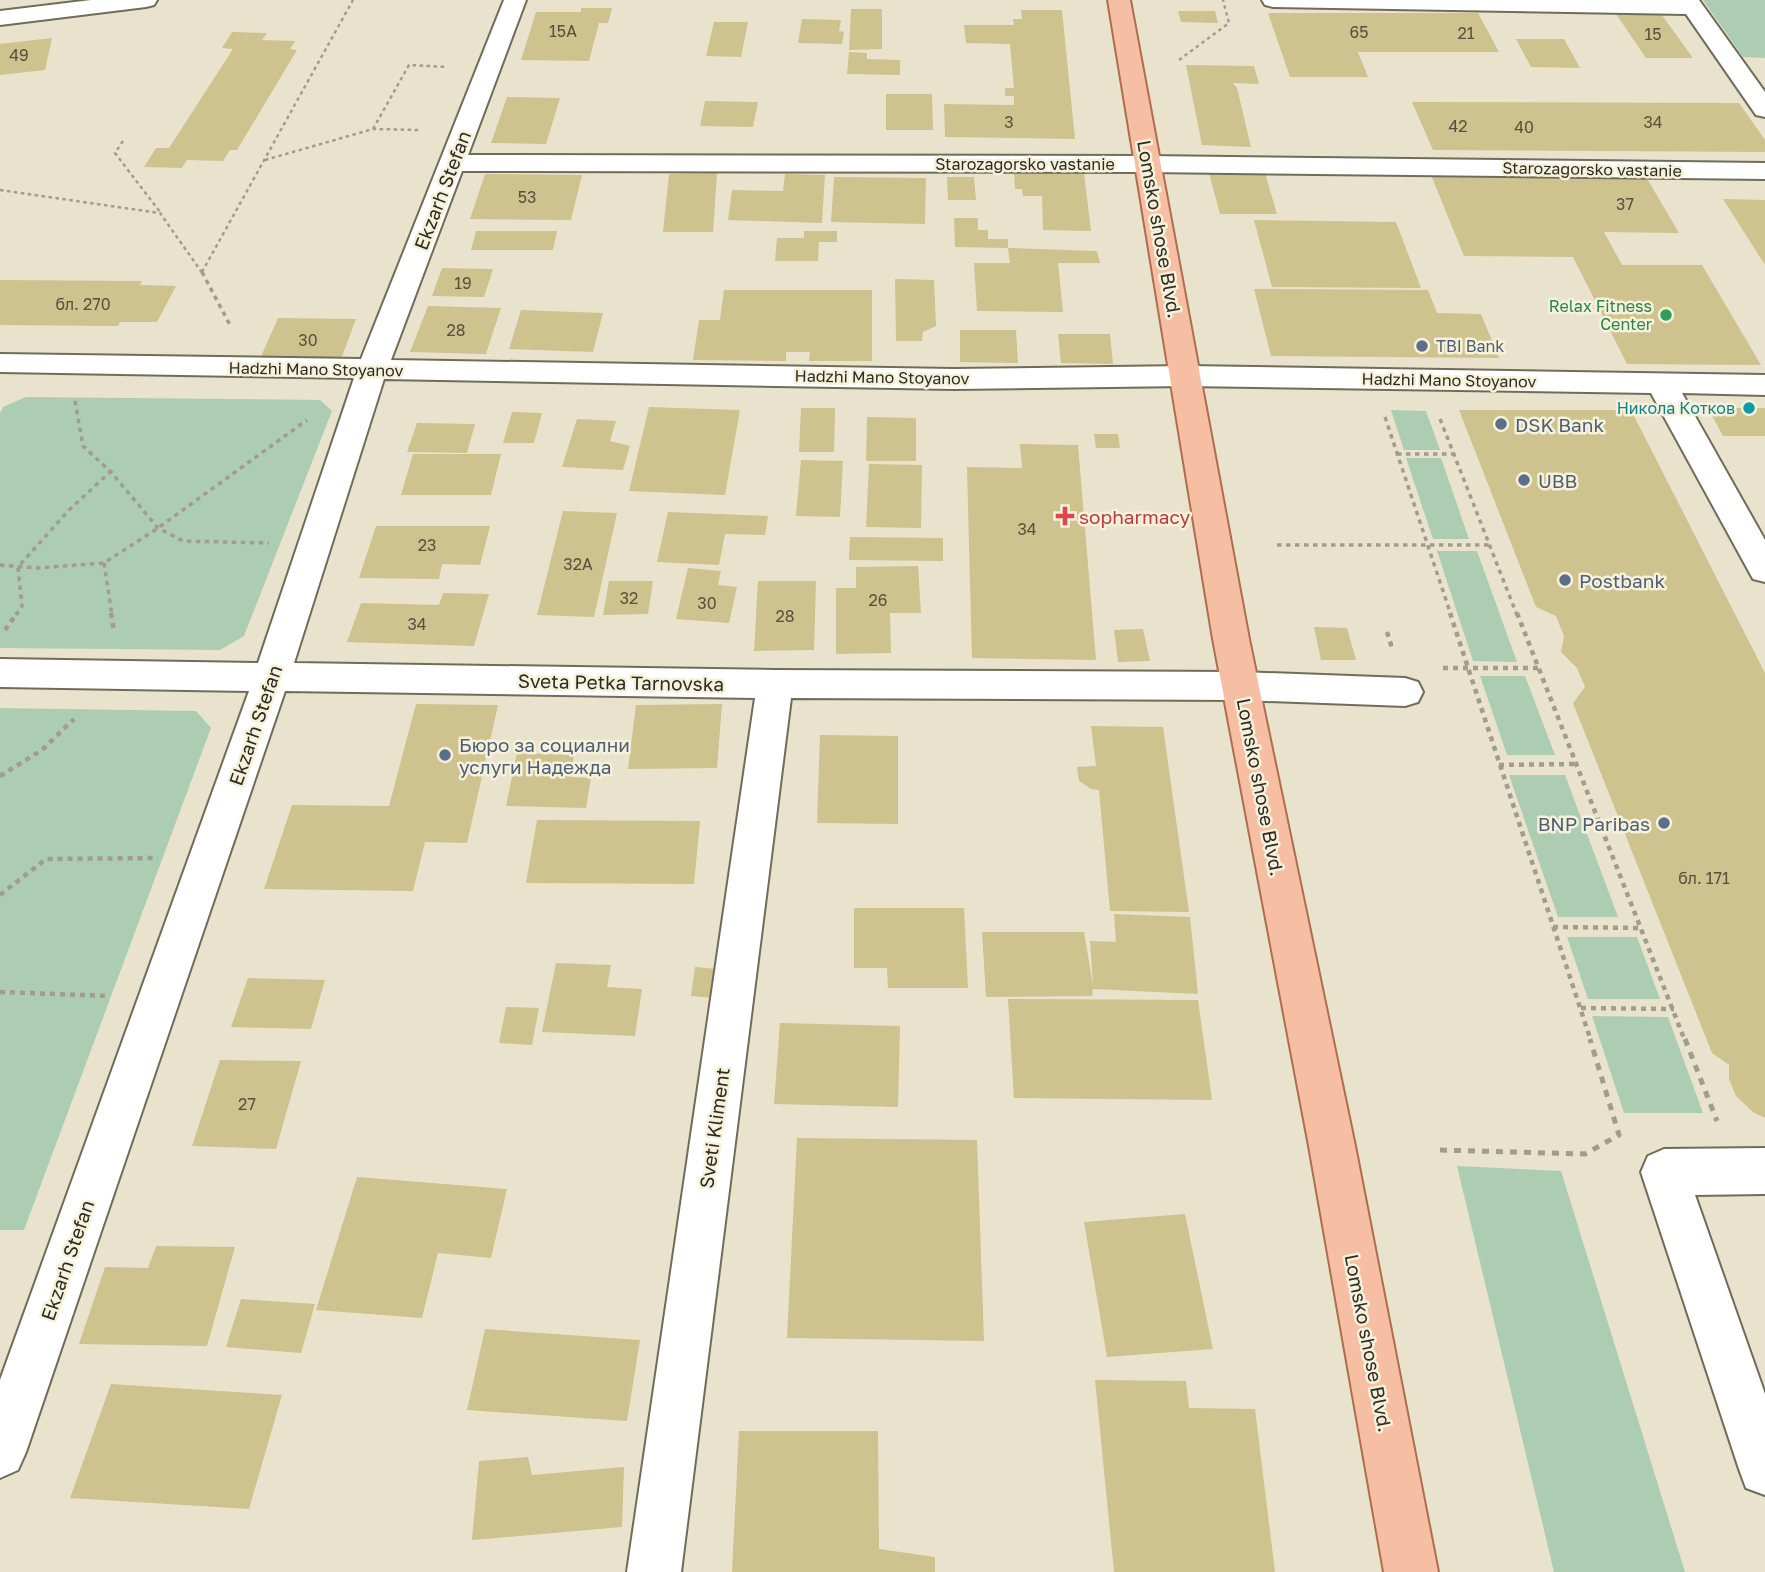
<svg xmlns="http://www.w3.org/2000/svg" width="1765" height="1572" viewBox="0 0 1765 1572" font-family="'Golos Text',sans-serif">
	<rect width="100%" height="100%" fill="#e9e3cd"/>
	<path fill="#adcdb3" d="M1703,0H1765V58L1743,57Z
		M26,397L320,400L332,411L244,636L220,650L0,648V413L3,407Z
		M1391,410L1426,411L1440,450H1404Z
		M1406,458H1441L1469,539H1433Z
		M1437,551H1477L1517,662L1473,661Z
		M1480,676H1525L1555,755H1507Z
		M0,708L196,711L211,728L24,1230H0Z
		M1509,775H1565L1618,917H1558Z
		M1567,937H1637L1660,999H1588Z
		M1592,1016L1668,1017L1703,1113H1624Z
		M1457,1166L1561,1171L1685,1572H1554Z"/>
	<path fill="#cec28e" d="M581,8H612L608,23H599L589,61L521,60L536,12H581Z
		M851,9H882V49L849,50Z
		M1021,10H1062L1075,139L945,137L944,104L1014,105V96H1005V88H1014L1010,44L966,43L964,25H1014L1013,19H1022Z
		M1178,11H1215L1218,23L1181,22Z
		M1614,11H1659L1693,58H1646Z
		M1268,13H1478L1499,52H1358L1368,77H1290Z
		M802,19L841,20L839,31L844,32L842,44L798,43Z
		M714,22H748L741,57L706,56Z
		M232,32L267,33L262,40L295,41L290,49L297,50L237,150H230L223,161L187,160L182,168L144,167L156,148H169L233,49L222,48Z
		M52,38L45,70L0,75V44Z
		M1516,39H1564L1580,68L1531,67Z
		M849,52L867,53V59L900,60V75L847,74Z
		M1186,65L1254,66L1259,84L1233,83L1237,88L1251,147L1202,145Z
		M886,94H932L933,130H886Z
		M507,97L560,98L546,144L491,143Z
		M705,101L758,102L753,127L700,126Z
		M1412,102L1739,103L1765,140V152L1433,150Z
		M717,173L713,232H663L669,174Z
		M1014,173H1084L1091,231L1043,230L1042,196H1023L1022,189H1015Z
		M1209,173H1265L1277,214H1220Z
		M485,174L582,175L571,220L470,219Z
		M785,174L825,175L822,223L728,220L732,190L783,191Z
		M1431,175H1645L1679,233L1604,232L1622,265H1702L1761,365L1627,364L1573,257L1464,256Z
		M834,177L926,178L925,224L831,222Z
		M947,177H974L976,200H948Z
		M1723,199L1765,200V265Z
		M954,218H978V230H988V239H1008V248L955,247Z
		M1254,220L1396,222L1421,288L1272,287Z
		M476,231H557L553,250H471Z
		M804,231H837V242H819L818,261H775L777,238H804Z
		M1008,248L1097,251L1100,263H1058L1063,312L977,311L974,263H1010Z
		M442,268L493,269L484,297L432,296Z
		M895,279L934,280L936,326L923,332L922,341H896Z
		M0,280L142,281L140,285L176,286L157,322H120L118,326L0,325Z
		M1254,289L1428,290L1437,313L1481,314L1499,358L1271,356Z
		M724,290H872V361H809L810,352H786V361L693,360L699,320H720Z
		M428,306L501,308L486,354L410,352Z
		M521,310L603,313L593,352L509,349Z
		M278,318L356,319L340,362L259,361Z
		M960,330H1016L1018,363L960,362Z
		M1058,334H1110L1113,364L1061,363Z
		M649,407L740,410L725,495L629,491Z
		M801,408H835L834,452H799Z
		M1708,408H1765V436H1723Z
		M1459,410H1631L1765,673V1118L1753,1112L1736,1096L1729,1079V1065L1712,1053L1573,703L1585,687L1577,668L1561,652L1564,636L1556,616L1536,607Z
		M512,412L542,413L534,443H503Z
		M867,417L916,418V461H866Z
		M577,419L616,421L610,441L630,446L623,470L562,467Z
		M417,423L475,424L467,453L407,452Z
		M1094,434H1118L1120,448H1096Z
		M1020,444L1078,445L1096,660L972,658L967,467L1022,468Z
		M413,454H501L491,495H401Z
		M801,460L843,461L840,517L796,516Z
		M869,464L922,465L921,528L866,527Z
		M563,511L617,513L594,617L537,615Z
		M668,512L768,516L765,535L725,534L719,565L657,562Z
		M376,526H490L480,565L442,564L439,579L359,578Z
		M850,537L943,538V561L849,560Z
		M918,566L921,613H890L891,653L836,654V588H856V567Z
		M688,568L721,571L718,585L737,587L729,623L676,619Z
		M609,581H653L648,614L603,615Z
		M758,581H816L814,650L754,651Z
		M443,593L489,594L474,646L347,642L361,603L439,605Z
		M1314,627L1347,628L1356,660H1321Z
		M1143,629L1150,661L1118,662L1114,630Z
		M416,704L498,705L467,843L425,842L413,891L264,889L292,805L389,806Z
		M722,704L717,768L628,769L636,705Z
		M1091,726L1163,727L1189,912L1110,911L1099,790L1091,789L1079,781L1077,767L1096,766Z
		M820,735L898,736V824L817,823Z
		M517,753L574,755L570,777L591,778L586,808L506,806Z
		M537,820L700,821L694,884L526,883Z
		M854,908H964L968,988H888L887,968H854Z
		M1114,914L1190,917L1198,994L1093,989L1092,996L986,997L982,932H1084L1093,985L1090,941L1116,942Z
		M556,963L611,965L607,987L642,989L635,1036L542,1032Z
		M695,967L729,970L712,998L691,996Z
		M248,978L325,980L311,1029L231,1027Z
		M1008,999L1198,1000L1212,1100L1014,1098Z
		M506,1007L539,1008L532,1045L499,1043Z
		M780,1023L900,1026L898,1107L774,1104Z
		M220,1060L301,1061L276,1149L192,1146Z
		M797,1138L977,1140L984,1341L787,1338Z
		M357,1177L507,1189L491,1258L438,1253L422,1318L316,1310Z
		M1185,1214L1213,1349L1107,1357L1084,1222Z
		M156,1246L235,1247L207,1346L79,1344L105,1267L148,1268Z
		M241,1299L315,1304L301,1353L226,1347Z
		M485,1329L640,1340L627,1421L467,1410Z
		M1095,1380L1186,1381L1189,1408L1255,1409L1275,1572H1114Z
		M111,1384L282,1395L249,1509L70,1498Z
		M739,1431H878L879,1549L935,1557V1572H732Z
		M528,1457L532,1475L624,1467L622,1527L472,1540L479,1461Z"/>
	<g fill="none" stroke-linecap="round" stroke-linejoin="round">
		<g stroke="#716c59" stroke-width="4">
			<path id="minor" d="M91,0H157L154,5L146,7L0,25V11Z
				M504,0H526L468,155L1148,156L1765,163V179L1148,172L462,171L391,360L954,369L1186,366L1765,375V395L1682,393L1765,540V582L1753,579L1651,393L1186,386L954,389L384,379L294,663L775,670L1241,672L1405,678L1418,682L1423,692L1418,702L1405,706L1241,700L791,698L681,1572H627L755,698L285,691L26,1452L18,1470L0,1478V1380L249,691L0,687V659L258,663L354,378L0,372V354L361,359Z
				M1262,0H1699L1765,92V117L1756,115L1686,14L1273,7L1265,5Z
				M1765,1148V1194L1695,1195L1765,1394V1495L1746,1488L1739,1469L1641,1172L1648,1156L1664,1149Z"/>
		</g>
		<g stroke="#ac6f4e" stroke-width="4">
			<path id="major" d="M1108,0H1130L1249,639L1355,1146L1438,1572H1384L1309,1146L1213,639Z"/>
		</g>
		<path stroke="#a19c8c" stroke-width="2.5" stroke-dasharray="3.5 3.5" stroke-linecap="butt" d="M1179,60L1229,23L1223,0
			M373,129L409,65L447,67
			M123,141L115,153L160,212
			M265,160L373,129L420,130
			M0,190L160,213L203,274
			M202,272L353,0"/>
		<path stroke="#a19c8c" stroke-width="3.5" stroke-dasharray="4.5 4.5" stroke-linecap="butt" d="M202,272L231,327
			M75,401L83,446L111,472L158,528L183,541L269,543
			M1385,417L1451,615
			M1440,419L1517,615
			M1397,454H1454
			M1277,545H1490
			M104,563L112,615
			M0,565L38,568L104,563L158,528L307,420
			M16,615L22,606L18,567L69,510L110,472"/>
		<path stroke="#a19c8c" stroke-width="4.5" stroke-dasharray="5 5" stroke-linecap="butt" d="M111,613L114,632
			M1450,613L1591,1041
			M1517,613L1685,1041
			M5,630L17,613
			M1387,632L1392,648
			M1443,668H1540
			M1499,765L1578,764
			M0,776L42,750L74,719
			M0,895L46,859L158,858
			M1553,927L1642,928
			M0,992L109,996
			M1581,1008L1674,1009"/>
		<path stroke="#a19c8c" stroke-width="5" stroke-dasharray="7 7" stroke-linecap="butt" d="M1685,1039L1717,1121
			M1440,1150L1585,1154L1619,1135L1590,1039"/>
		<use href="#minor" fill="#fff" fill-rule="evenodd"/>
		<use href="#major" fill="#f6bea3" fill-rule="evenodd"/>
	</g>
	<circle fill="#2e9e5b" stroke="#f6f1da" stroke-width="2.5" cx="1666" cy="315" r="7"/>
	<g fill="#5c6f8a" stroke="#f6f1da" stroke-width="2.5">
		<circle cx="1422" cy="346" r="7"/>
		<circle cx="1501" cy="424" r="7"/>
		<circle cx="1524" cy="480" r="7"/>
		<circle cx="1565" cy="580" r="7"/>
		<circle cx="445" cy="755" r="7"/>
		<circle cx="1664" cy="823" r="7"/>
	</g>
	<circle fill="#0f9aa8" stroke="#f6f1da" stroke-width="2.5" cx="1749" cy="408" r="7"/>
	<path fill="#e0444e" stroke="#f6f1da" stroke-width="2.5" d="M1061.5 505.5h7v7h7v7h-7v7h-7v-7h-7v-7h7z"/>
	<g text-anchor="middle" dominant-baseline="central" stroke-width="5" stroke-linejoin="round" paint-order="stroke">
		<g font-size="16" fill="#55513e">
			<text x="563" y="31">15A</text>
			<text x="1359" y="32">65</text>
			<text x="1466" y="33">21</text>
			<text x="1653" y="34">15</text>
			<text x="19" y="55">49</text>
			<text x="1009" y="122">3</text>
			<text x="1653" y="122">34</text>
			<text x="1458" y="126">42</text>
			<text x="1524" y="127">40</text>
			<text x="527" y="197">53</text>
			<text x="1625" y="204">37</text>
			<text x="463" y="283">19</text>
			<text x="83" y="304">бл. 270</text>
			<text x="456" y="330">28</text>
			<text x="308" y="340">30</text>
			<text x="1027" y="529">34</text>
			<text x="427" y="545">23</text>
			<text x="578" y="564">32А</text>
			<text x="629" y="598">32</text>
			<text x="878" y="600">26</text>
			<text x="707" y="603">30</text>
			<text x="785" y="616">28</text>
			<text x="417" y="624">34</text>
			<text x="1704" y="878">бл. 171</text>
			<text x="247" y="1104">27</text>
		</g>
		<g font-size="16" fill="#2d2b23" stroke="#f6f1da">
			<text x="1025" y="164">Starozagorsko vastanie</text>
			<text transform="translate(1592 169) rotate(1)">Starozagorsko vastanie</text>
			<text transform="translate(316 369) rotate(1)">Hadzhi Mano Stoyanov</text>
			<text transform="translate(882 377) rotate(1)">Hadzhi Mano Stoyanov</text>
			<text transform="translate(1449 380) rotate(1)">Hadzhi Mano Stoyanov</text>
		</g>
		<g font-size="16" fill="#27864d" stroke="#f6f1da" text-anchor="end">
			<text x="1652" y="306">Relax Fitness<tspan x="1652" dy="18">Center</tspan></text>
		</g>
		<g font-size="16" fill="#4e5e75" stroke="#f6f1da" text-anchor="start">
			<text x="1436" y="346">TBI Bank</text>
		</g>
		<g font-size="16" fill="#0d838f" stroke="#f6f1da" text-anchor="end">
			<text x="1735" y="408">Никола Котков</text>
		</g>
		<g font-size="19" fill="#2d2b23" stroke="#f6f1da">
			<text transform="translate(442 190) rotate(-69)">Ekzarh Stefan</text>
			<text transform="translate(1160 229) rotate(80)">Lomsko shose Blvd.</text>
			<text transform="translate(621 682) rotate(1)">Sveta Petka Tarnovska</text>
			<text transform="translate(255 725) rotate(-71)">Ekzarh Stefan</text>
			<text transform="translate(1261 787) rotate(79)">Lomsko shose Blvd.</text>
			<text transform="translate(714 1128) rotate(-82)">Sveti Kliment</text>
			<text transform="translate(67 1260) rotate(-71)">Ekzarh Stefan</text>
			<text transform="translate(1369 1343) rotate(79)">Lomsko shose Blvd.</text>
		</g>
		<g font-size="19" fill="#4e5e75" stroke="#f6f1da" text-anchor="start">
			<text x="1515" y="424">DSK Bank</text>
			<text x="1538" y="480">UBB</text>
			<text x="1579" y="580">Postbank</text>
			<text x="459" y="744">Бюро за социални<tspan x="459" dy="22">услуги Надежда</tspan></text>
			<text x="1650" y="823" text-anchor="end">BNP Paribas</text>
		</g>
		<g font-size="19" fill="#be3a42" stroke="#f6f1da" text-anchor="start">
			<text x="1079" y="516">sopharmacy</text>
		</g>
	</g>
</svg>
